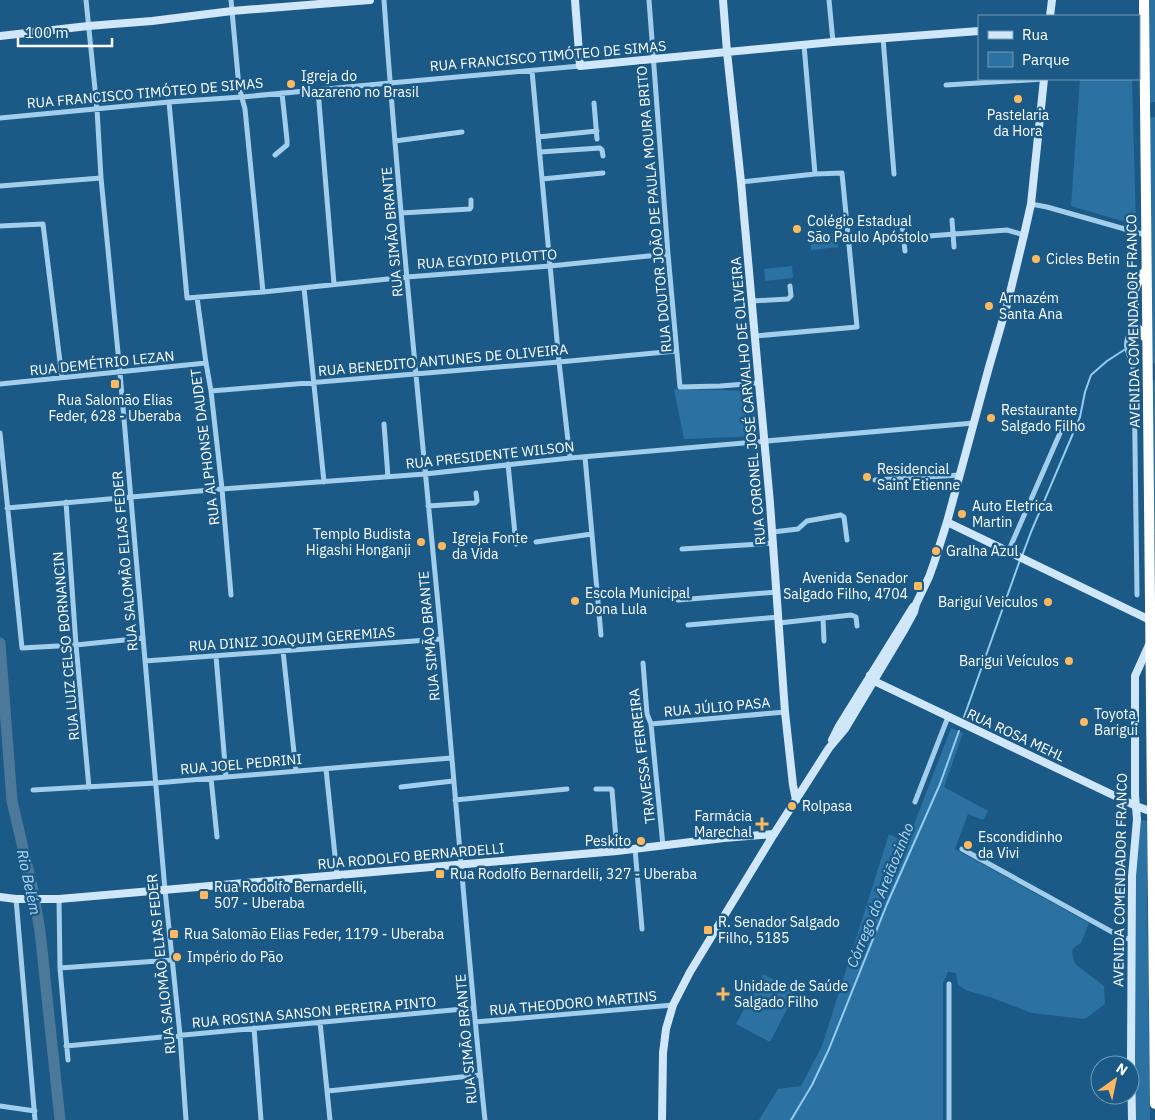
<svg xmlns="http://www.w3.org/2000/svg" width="1155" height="1120" viewBox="0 0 1155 1120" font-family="'IBM Plex Sans',sans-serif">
	<rect width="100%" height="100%" fill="#1b5986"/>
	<path fill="#2b72a3" d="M1147,0H1155V102L1150,103Z
		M1080,79H1132L1136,225L1071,206Z
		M1154,117H1155V363L1152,364L1150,118Z
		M836,233L838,247L811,250L810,236Z
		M792,266L793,278L765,281L764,269Z
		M1154,380H1155V535L1154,534L1152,382Z
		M674,389L753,391L758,436L684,439Z
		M951,728L963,733L944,787L988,811L983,820L968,814L955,849L1089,923L1081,943C1069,949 1072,952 1075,964L1104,986L1105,1004L1085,1019L1032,1013L990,997L968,991L958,985L956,973L948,972L943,983V1120H759L778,1089L801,1086L822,1046L889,834L907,843Z
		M1140,820L1148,821L1147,890L1150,1120H1135L1133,946L1134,887Z
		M763,974L796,992L770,1042L736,1024Z"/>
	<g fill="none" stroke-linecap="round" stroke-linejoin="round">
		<path stroke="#95cbee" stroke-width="2" d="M1022,556L1031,532L1080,417L1085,392L1091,375L1107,361L1124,350
			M964,717L1020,560
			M791,1120L812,1085L829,1049L887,904L940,784L959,731"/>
		<path stroke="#4c7999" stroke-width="11" d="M0,643L12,801L33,891L40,931L60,1120"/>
		<path stroke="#a2ceec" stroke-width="5" d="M86,0L97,109L101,178L120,373L165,890L180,1035L186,1120
			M231,0L239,87L245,109L263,292
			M384,0C399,212 421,424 441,636C456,797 468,959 485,1120
			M649,0L668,254L680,387L720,386L759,383
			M829,0L833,42
			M883,38L894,174
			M804,45L815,174
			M532,71L559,362L570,458
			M946,85L1044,79
			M318,90L334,284
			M169,102L187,298L263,292L407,277L550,266L668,254
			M594,103L597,139
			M0,118L169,102L242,97L390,83L580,66
			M538,137L597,131
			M395,141L462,132
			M540,152L600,148L602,150L603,156
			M275,155L287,145V140L282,93
			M542,179L603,173
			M741,182L815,174L842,173L857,327L755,336
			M0,186L101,178
			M1031,204L1047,207L1146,235
			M401,213L470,209L471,207V200
			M952,220L954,247
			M902,224L905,251
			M0,226L43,224L62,378
			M903,238L1007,230L1024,235
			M304,288L324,482
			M197,297L206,363L211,391L222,489L231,595
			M752,301L788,299L791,296L790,286
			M1133,326C1120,350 1130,349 1134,372L1137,595
			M0,384L206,363
			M211,391L559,362L676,351
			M384,424L388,477
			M0,433L22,648L76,645L143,638
			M585,457L601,635
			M508,464L516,544
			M875,480L960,475
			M66,502L76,645L89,788
			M428,506L475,503L477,501L476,493
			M7,508L222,489L425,474L570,458L974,423
			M773,532L798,529L807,521L841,515L844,517L847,540
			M536,542L592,534
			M682,549L774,543
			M1008,552L1064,424
			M678,600L777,592
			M823,618L824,641
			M779,623L851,615L856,617L857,626
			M688,625L779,617
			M283,651L296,771
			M216,656L226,777
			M145,661L441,639
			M643,663L647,714L651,724L663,846
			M651,724L785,712
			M326,769L337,875
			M211,778L217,837
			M401,787L453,781
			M596,789H611L612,790L617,851
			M33,790L156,783L451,758
			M455,800L567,789
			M915,802L948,717
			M635,849L642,929
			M962,849L1123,938L1132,939
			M16,899L35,1120
			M59,899L60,968L68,1060
			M60,968L172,960
			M320,1022L330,1120
			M475,1022L673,1005
			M254,1028L261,1120
			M66,1046L474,1008
			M328,1091L480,1075
			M0,1106L35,1111
			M949,1120V984"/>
		<path stroke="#cfe7f9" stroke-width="8" d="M575,0L580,66L833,42L979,31
			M723,0L727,52L741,182L759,383L770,503L785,712L793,785L796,800
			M1050,16L1052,0
			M0,36L88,26L152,21L232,11L370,0
			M947,522L1152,621
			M870,675L874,681L1136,806L1155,813
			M832,740L839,726L913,607
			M0,897L16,899H59L617,851L724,838L774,834
			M662,1120L663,1053L666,1029L673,1005L690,972L774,834L829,748L845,729L903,632L914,612L916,604L929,577L934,563L947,522L989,367L1007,305L1024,235L1031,204L1044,79
			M1132,1120L1131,1058L1132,876L1137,819L1135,795V676L1149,645"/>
		<path stroke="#fff" stroke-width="10" d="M1144,0L1155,1104
			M1146,271L1137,282L1134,290V326L1147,338"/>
	</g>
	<g fill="#fdb95f" stroke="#1b5986" stroke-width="2">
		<circle cx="291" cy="84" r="5"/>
		<circle cx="1018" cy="99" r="5"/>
		<circle cx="797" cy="229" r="5"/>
		<circle cx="1036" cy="259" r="5"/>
		<circle cx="989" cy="306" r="5"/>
		<rect x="110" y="379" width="10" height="10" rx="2.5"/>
		<circle cx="991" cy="418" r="5"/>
		<circle cx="867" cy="477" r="5"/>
		<circle cx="962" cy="514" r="5"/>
		<circle cx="421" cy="542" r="5"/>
		<circle cx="442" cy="546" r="5"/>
		<circle cx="936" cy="551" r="5"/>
		<rect x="913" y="581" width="10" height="10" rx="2.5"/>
		<circle cx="575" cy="601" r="5"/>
		<circle cx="1048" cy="602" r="5"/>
		<circle cx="1069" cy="661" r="5"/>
		<circle cx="1084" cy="722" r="5"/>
		<circle cx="792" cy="806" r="5"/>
		<path d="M759.5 816.5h5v5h5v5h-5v5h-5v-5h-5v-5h5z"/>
		<circle cx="641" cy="841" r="5"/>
		<circle cx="968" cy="845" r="5"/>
		<rect x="435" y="869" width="10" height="10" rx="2.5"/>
		<rect x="199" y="890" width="10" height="10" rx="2.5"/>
		<rect x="703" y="925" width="10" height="10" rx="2.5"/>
		<rect x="169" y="929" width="10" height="10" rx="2.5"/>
		<circle cx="177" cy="957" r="5"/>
		<path d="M720.5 986.5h5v5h5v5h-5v5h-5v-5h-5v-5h5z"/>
	</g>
	<g text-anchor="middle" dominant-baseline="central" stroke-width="5" stroke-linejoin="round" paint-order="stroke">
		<g font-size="14" fill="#fff" stroke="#1b5986">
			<text transform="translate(548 56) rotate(-5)">RUA FRANCISCO TIMÓTEO DE SIMAS</text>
			<text transform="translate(145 93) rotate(-5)">RUA FRANCISCO TIMÓTEO DE SIMAS</text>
			<text transform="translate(654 209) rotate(-95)">RUA DOUTOR JOÃO DE PAULA MOURA BRITO</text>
			<text transform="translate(392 232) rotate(-95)">RUA SIMÃO BRANTE</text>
			<text transform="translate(487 259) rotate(-4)">RUA EGYDIO PILOTTO</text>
			<text transform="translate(1133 321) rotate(-91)">AVENIDA COMENDADOR FRANCO</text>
			<text transform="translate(443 360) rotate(-5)">RUA BENEDITO ANTUNES DE OLIVEIRA</text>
			<text transform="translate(102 363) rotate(-6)">RUA DEMÉTRIO LEZAN</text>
			<text transform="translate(748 401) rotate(-95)">RUA CORONEL JOSÉ CARVALHO DE OLIVEIRA</text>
			<text transform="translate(205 447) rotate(-97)">RUA ALPHONSE DAUDET</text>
			<text transform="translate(490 455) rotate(-6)">RUA PRESIDENTE WILSON</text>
			<text transform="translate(125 561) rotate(-95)">RUA SALOMÃO ELIAS FEDER</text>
			<text transform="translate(429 636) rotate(-95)">RUA SIMÃO BRANTE</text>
			<text transform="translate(292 639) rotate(-4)">RUA DINIZ JOAQUIM GEREMIAS</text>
			<text transform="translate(66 646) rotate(-95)">RUA LUIZ CELSO BORNANCIN</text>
			<text transform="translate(717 707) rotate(-5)">RUA JÚLIO PASA</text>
			<text transform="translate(1016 735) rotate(25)">RUA ROSA MEHL</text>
			<text transform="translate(642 756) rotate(-97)">TRAVESSA FERREIRA</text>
			<text transform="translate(241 764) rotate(-5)">RUA JOEL PEDRINI</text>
			<text transform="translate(411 856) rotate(-5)">RUA RODOLFO BERNARDELLI</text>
			<text transform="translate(1120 880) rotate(-89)">AVENIDA COMENDADOR FRANCO</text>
			<text transform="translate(161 964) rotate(-96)">RUA SALOMÃO ELIAS FEDER</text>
			<text transform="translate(573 1003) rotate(-5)">RUA THEODORO MARTINS</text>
			<text transform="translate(314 1012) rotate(-5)">RUA ROSINA SANSON PEREIRA PINTO</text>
			<text transform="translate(466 1039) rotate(-95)">RUA SIMÃO BRANTE</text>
		</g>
		<g font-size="14" fill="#fff" stroke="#1b5986" text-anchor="start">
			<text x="301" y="76">Igreja do<tspan x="301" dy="16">Nazareno no Brasil</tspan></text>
			<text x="1018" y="115" text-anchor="middle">Pastelaria<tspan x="1018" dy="16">da Hora</tspan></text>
			<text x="807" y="221">Colégio Estadual<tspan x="807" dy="16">São Paulo Apóstolo</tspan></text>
			<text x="1046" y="259">Cicles Betin</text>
			<text x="999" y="298">Armazém<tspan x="999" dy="16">Santa Ana</tspan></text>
			<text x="115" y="400" text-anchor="middle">Rua Salomão Elias<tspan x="115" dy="16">Feder, 628 - Uberaba</tspan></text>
			<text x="1001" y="410">Restaurante<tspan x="1001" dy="16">Salgado Filho</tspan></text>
			<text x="877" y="469">Residencial<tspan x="877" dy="16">Saint Etienne</tspan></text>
			<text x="972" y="506">Auto Eletrica<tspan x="972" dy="16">Martin</tspan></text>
			<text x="411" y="534" text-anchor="end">Templo Budista<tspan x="411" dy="16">Higashi Honganji</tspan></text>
			<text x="452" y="538">Igreja Fonte<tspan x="452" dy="16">da Vida</tspan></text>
			<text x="946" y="551">Gralha Azul</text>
			<text x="908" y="578" text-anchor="end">Avenida Senador<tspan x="908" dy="16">Salgado Filho, 4704</tspan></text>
			<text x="585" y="593">Escola Municipal<tspan x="585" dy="16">Dona Lula</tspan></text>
			<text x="1038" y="602" text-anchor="end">Bariguí Veiculos</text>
			<text x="1059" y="661" text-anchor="end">Barigui Veículos</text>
			<text x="1094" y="714">Toyota<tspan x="1094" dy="16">Barigui</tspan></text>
			<text x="802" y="806">Rolpasa</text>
			<text x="752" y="816" text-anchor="end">Farmácia<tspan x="752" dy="16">Marechal</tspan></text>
			<text x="978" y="837">Escondidinho<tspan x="978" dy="16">da Vivi</tspan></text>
			<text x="631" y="841" text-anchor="end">Peskito</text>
			<text x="450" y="874">Rua Rodolfo Bernardelli, 327 - Uberaba</text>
			<text x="214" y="887">Rua Rodolfo Bernardelli,<tspan x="214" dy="16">507 - Uberaba</tspan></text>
			<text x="718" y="922">R. Senador Salgado<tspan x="718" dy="16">Filho, 5185</tspan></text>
			<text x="184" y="934">Rua Salomão Elias Feder, 1179 - Uberaba</text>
			<text x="187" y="957">Império do Pão</text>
			<text x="734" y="986">Unidade de Saúde<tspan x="734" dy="16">Salgado Filho</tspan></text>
		</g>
		<g font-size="15" font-style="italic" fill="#aed8f3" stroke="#1b5986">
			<text transform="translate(29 882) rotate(78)">Rio Belém</text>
			<text transform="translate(880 895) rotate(-68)">Córrego do Areiãozinho</text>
		</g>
	</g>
	<rect x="978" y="15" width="162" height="65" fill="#1b5986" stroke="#769bb6"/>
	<rect x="988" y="31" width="25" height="8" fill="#cfe7f9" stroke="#769bb6"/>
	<text x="1022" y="40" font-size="15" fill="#ffffff">Rua</text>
	<rect x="988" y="52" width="25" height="15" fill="#2b72a3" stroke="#769bb6"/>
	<text x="1022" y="65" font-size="15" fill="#ffffff">Parque</text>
	<g transform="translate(1115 1080) rotate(33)"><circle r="24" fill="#1b5986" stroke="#769bb6"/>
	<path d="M0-4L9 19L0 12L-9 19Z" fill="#fdb95f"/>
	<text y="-8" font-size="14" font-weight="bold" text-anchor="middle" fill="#ffffff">N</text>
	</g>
	<path d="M18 38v8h94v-8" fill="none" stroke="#ffffff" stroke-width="2.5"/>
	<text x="25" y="38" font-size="15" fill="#ffffff" stroke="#1b5986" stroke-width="4" paint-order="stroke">100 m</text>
</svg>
